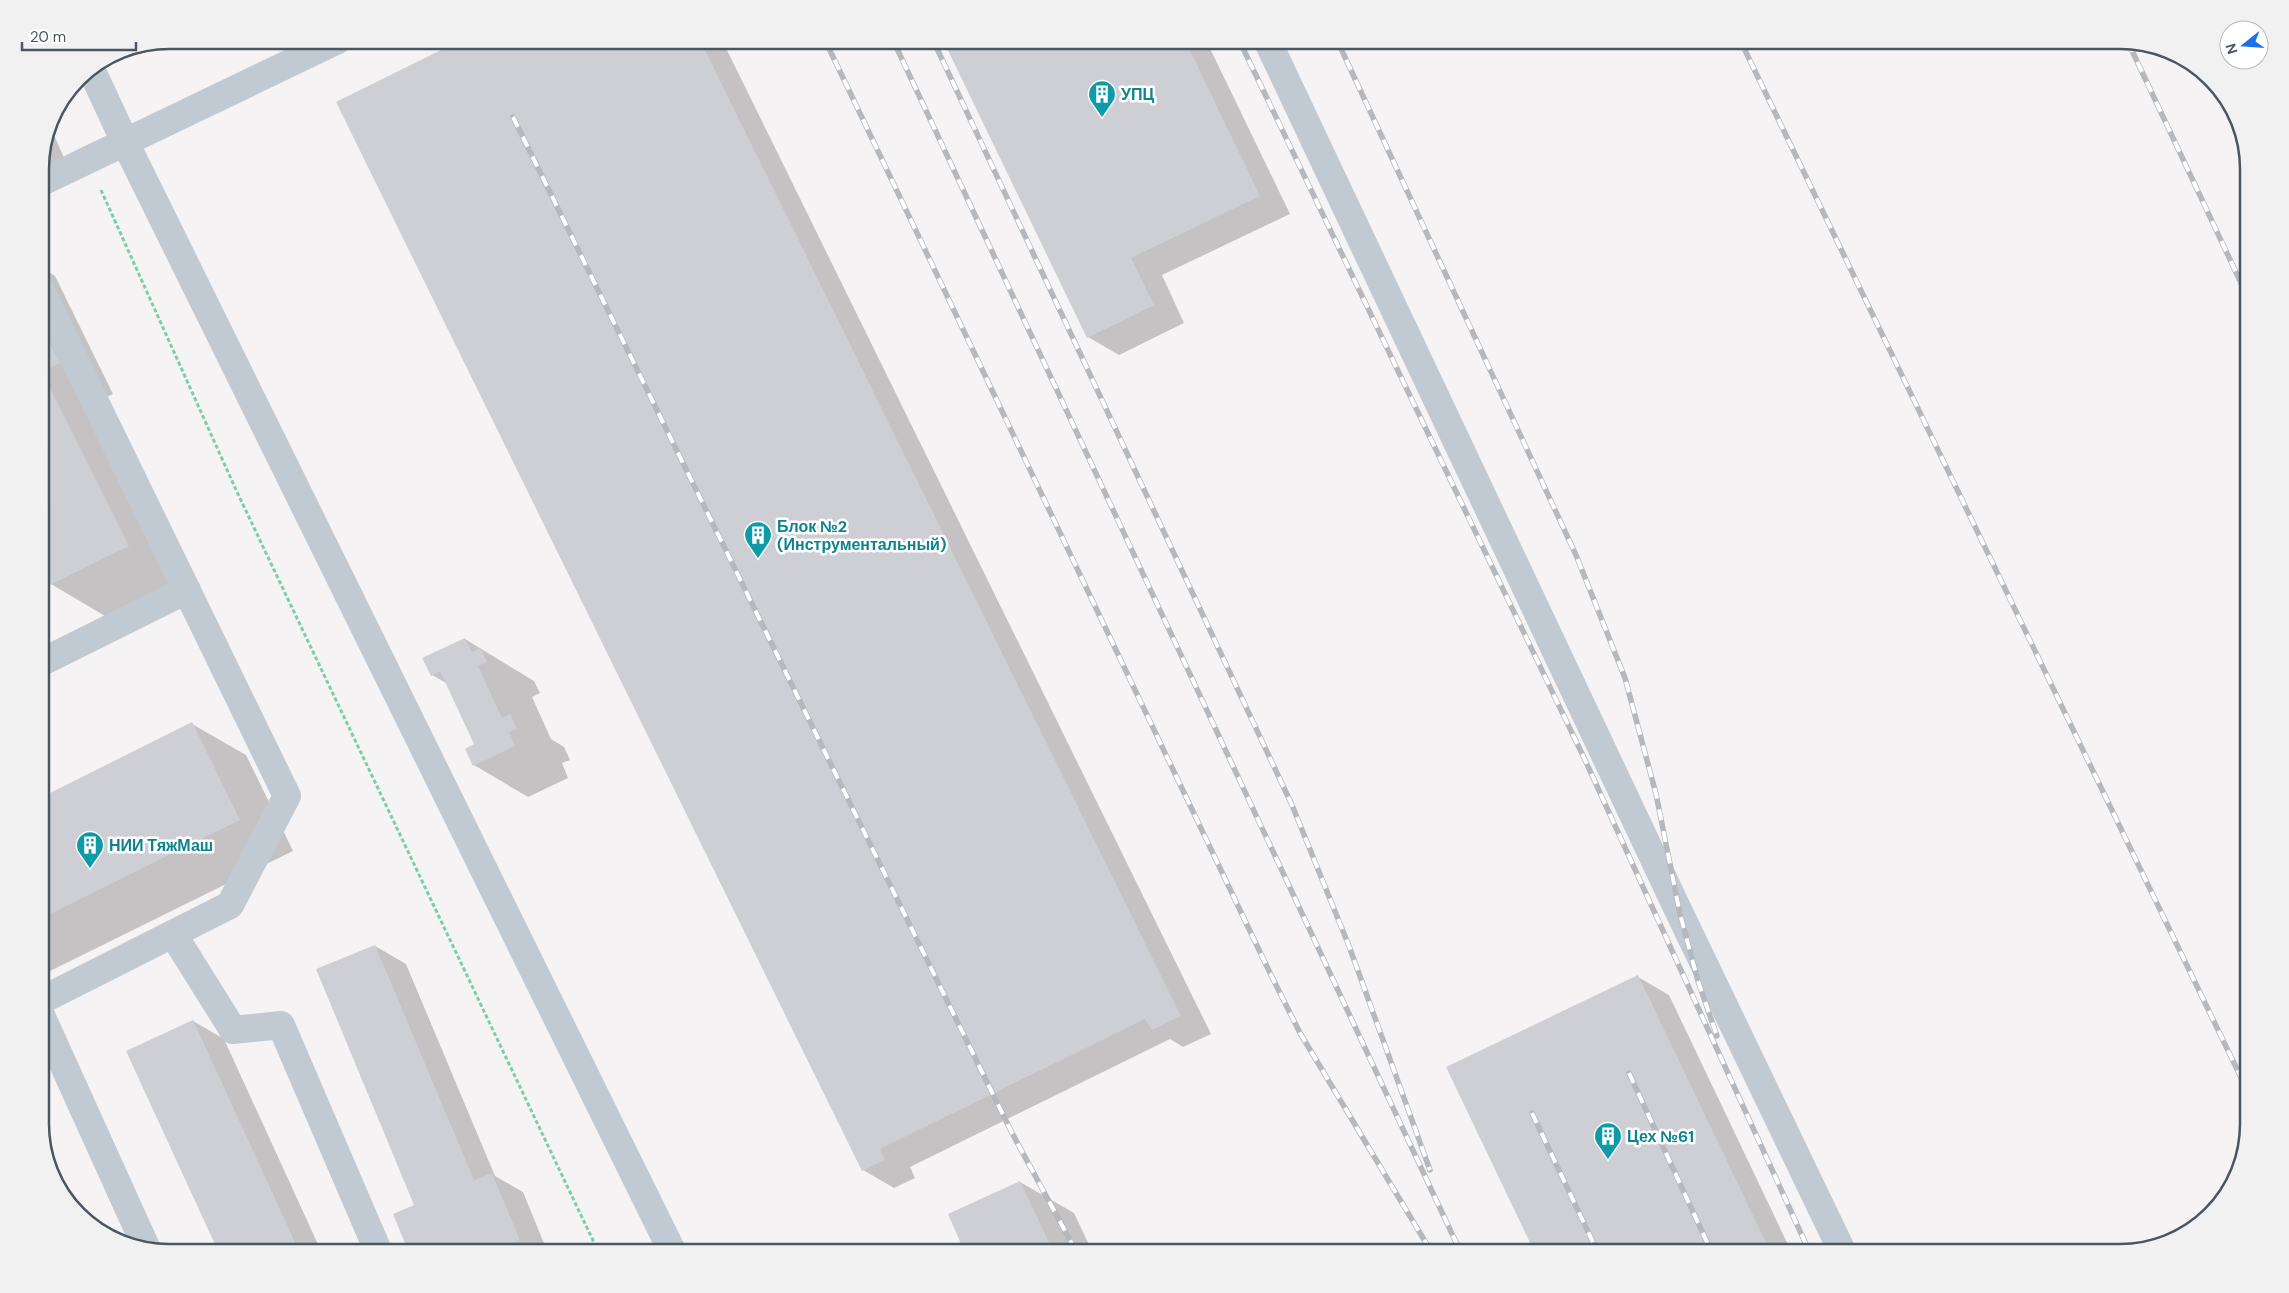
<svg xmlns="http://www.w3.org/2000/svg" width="2289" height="1293" viewBox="0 0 2289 1293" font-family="'DM Sans',sans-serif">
	<rect width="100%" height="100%" fill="#f5f3f3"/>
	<path fill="#0003" d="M464,40H722L1211,1034L1183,1047L1170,1039L910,1167L915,1178L894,1188L863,1170Z
		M945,40H1206L1290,214L1162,275L1184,323L1119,355L1088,337Z
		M49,124L66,162L40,174V160Z
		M40,267L55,276L113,394L95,403L182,578L105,616L51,584L40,562Z
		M465,639L534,681L540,693L532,697L551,739L564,747L570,760L562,763L568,778L528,797L474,765L476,745L448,684L432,675Z
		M192,724L246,755L293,851L40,976V799Z
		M375,946L406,964L495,1176L523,1192L548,1253H410L416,1206Z
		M1638,977L1669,995L1792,1253H1536Z
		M193,1021L224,1039L322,1253H220Z
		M1020,1182L1074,1213L1093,1253H967Z"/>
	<path fill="#cdcfd5" d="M461,40H700L1181,1016L1152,1030L1145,1019L880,1149L885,1160L862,1171L336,102Z
		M943,40H1185L1260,196L1131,258L1154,305L1087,338Z
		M40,324L60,363L42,372L129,546L50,585L40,565Z
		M465,638L472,652L480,648L487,662L478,666L502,718L510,714L517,729L509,732L515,746L473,766L465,749L474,744L440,671L431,676L422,658Z
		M192,722L240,820L40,919V798Z
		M375,945L474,1180L492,1173L520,1240L488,1253H409L393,1214L414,1205L316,969Z
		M1638,975L1771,1253H1535L1446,1067Z
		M193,1020L300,1253H219L126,1051Z
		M1020,1181L1054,1253H965L948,1214Z"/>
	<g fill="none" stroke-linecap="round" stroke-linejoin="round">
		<path stroke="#7ad0a6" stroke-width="3" stroke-dasharray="4 2.5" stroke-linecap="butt" d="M101,190L237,492L599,1253"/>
		<path stroke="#c1cad2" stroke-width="28" d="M1267,40L1680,914L1843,1253
			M91,69L125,142L673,1253
			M40,183L338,40
			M40,289L287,796L230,905L40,1001
			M40,663L187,590
			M173,934L233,1030L281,1025L379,1253
			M40,1013L146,1247"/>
		<g stroke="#b5b8bd" stroke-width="5.5">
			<path id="rail" d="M825,40L1270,973L1300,1033L1432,1253
				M893,40L1461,1253
				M933,40L1292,805L1349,946L1430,1170
				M1239,40L1586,762L1810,1253
				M1337,40L1576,555L1625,678L1656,794L1680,914L1698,981L1717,1036
				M1740,40L2249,1094
				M2128,42L2249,300
				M513,117L1012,1133L1077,1253
				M1629,1073L1712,1253
				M1532,1113L1598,1253"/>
		</g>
		<use href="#rail" stroke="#fff" stroke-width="4" stroke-dasharray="11" stroke-linecap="butt"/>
	</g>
	<defs>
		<g id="building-pin" transform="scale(1.4375)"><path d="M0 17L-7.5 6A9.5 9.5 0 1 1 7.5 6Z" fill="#0f9aa8" stroke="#fff"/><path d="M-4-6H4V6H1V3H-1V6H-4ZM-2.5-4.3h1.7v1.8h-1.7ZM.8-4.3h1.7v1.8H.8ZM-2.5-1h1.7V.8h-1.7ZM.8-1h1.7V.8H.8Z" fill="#fff"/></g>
	</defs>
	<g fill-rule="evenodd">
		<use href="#building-pin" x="1102" y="94"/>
		<use href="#building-pin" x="758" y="535"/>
		<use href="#building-pin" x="90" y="845"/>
		<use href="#building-pin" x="1608" y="1136"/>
	</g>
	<g text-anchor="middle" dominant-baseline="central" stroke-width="5" stroke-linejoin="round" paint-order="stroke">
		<g font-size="16" font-weight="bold" fill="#0d838f" stroke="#fff" text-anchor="start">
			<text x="1121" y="94">УПЦ</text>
			<text x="777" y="526">Блок №2<tspan x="777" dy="18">(Инструментальный)</tspan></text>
			<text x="109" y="845">НИИ ТяжМаш</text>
			<text x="1627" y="1136">Цех №61</text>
		</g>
	</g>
	<path d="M0 0H2289V1293H0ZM169 49H2120A120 120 0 0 1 2240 169V1124A120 120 0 0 1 2120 1244H169A120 120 0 0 1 49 1124V169A120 120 0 0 1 169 49Z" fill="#f1f1f2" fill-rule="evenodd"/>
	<path fill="none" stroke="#4a5661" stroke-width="2.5" d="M169 49H2120A120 120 0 0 1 2240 169V1124A120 120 0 0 1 2120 1244H169A120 120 0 0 1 49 1124V169A120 120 0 0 1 169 49Z"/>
	<g transform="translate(2244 45) rotate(253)"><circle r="24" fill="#ffffff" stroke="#b7bbc0"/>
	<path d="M0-4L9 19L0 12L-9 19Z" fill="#1a73e8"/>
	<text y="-8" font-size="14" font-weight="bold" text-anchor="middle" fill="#4a5661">N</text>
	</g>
	<path d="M22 42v8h114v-8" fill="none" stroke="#4a5661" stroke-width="2.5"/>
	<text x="30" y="42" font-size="15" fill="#4a5661" stroke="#ffffff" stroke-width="4" paint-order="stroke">20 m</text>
</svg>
